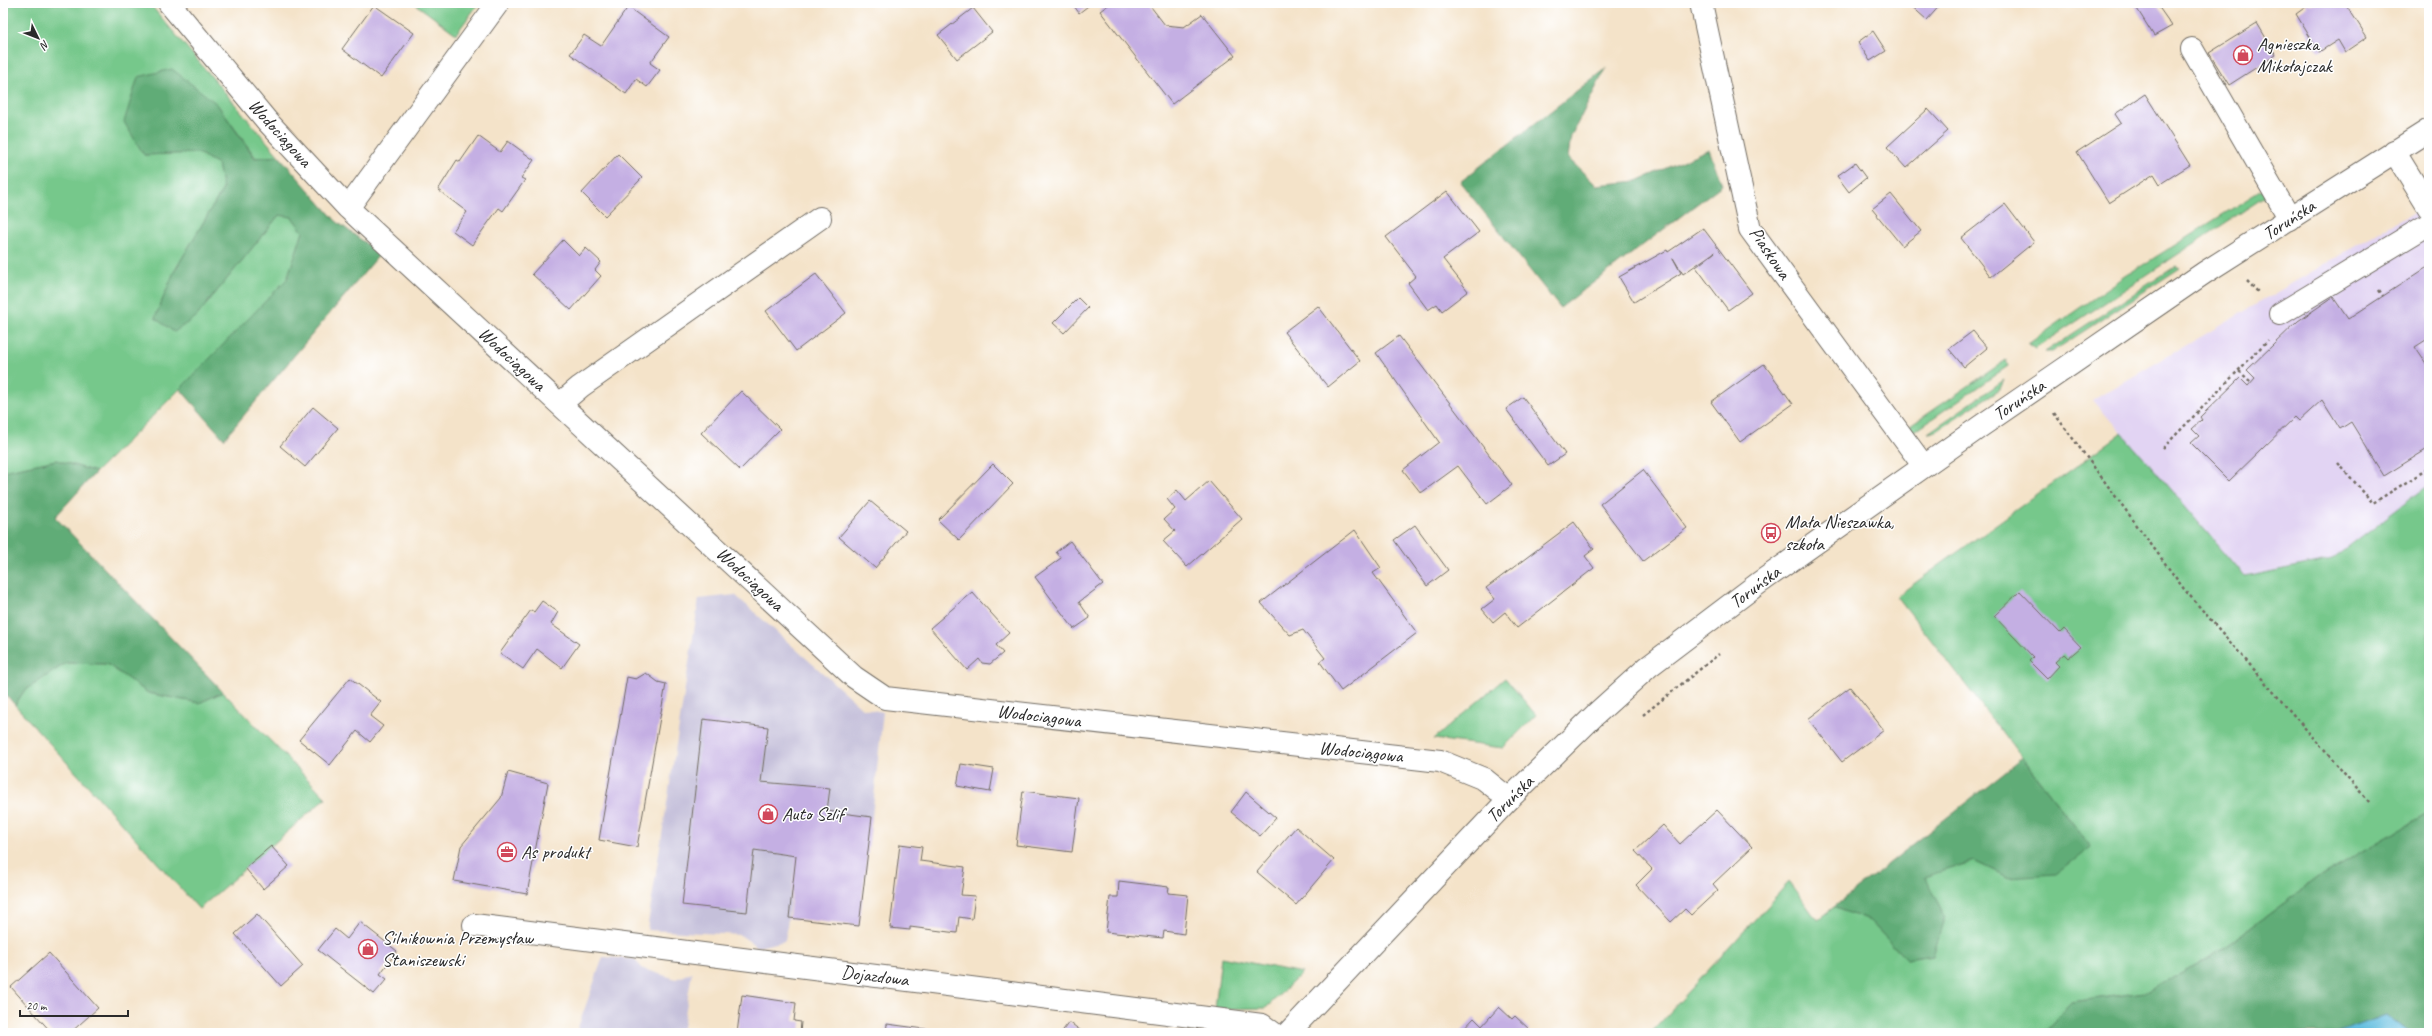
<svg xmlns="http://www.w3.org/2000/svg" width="2432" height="1036" viewBox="0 0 2432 1036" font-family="Caveat,sans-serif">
	<rect width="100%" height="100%" fill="#fff"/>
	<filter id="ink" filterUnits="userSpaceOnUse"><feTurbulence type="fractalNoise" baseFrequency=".025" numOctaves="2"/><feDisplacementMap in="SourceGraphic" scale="8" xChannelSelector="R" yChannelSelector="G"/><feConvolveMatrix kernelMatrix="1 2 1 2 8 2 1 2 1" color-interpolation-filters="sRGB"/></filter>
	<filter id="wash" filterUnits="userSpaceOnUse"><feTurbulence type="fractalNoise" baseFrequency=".012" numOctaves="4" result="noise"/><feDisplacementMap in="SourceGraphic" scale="16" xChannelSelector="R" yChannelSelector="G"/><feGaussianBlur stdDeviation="0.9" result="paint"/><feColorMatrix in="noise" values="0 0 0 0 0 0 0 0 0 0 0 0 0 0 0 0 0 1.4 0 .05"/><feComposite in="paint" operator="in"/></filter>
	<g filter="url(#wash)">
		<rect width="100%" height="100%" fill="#f4e3c9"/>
		<path fill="#e2d4f3" d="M2429,203V485L2332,559L2245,577L2093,400Z"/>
		<path fill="#c5c0da" d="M735,595L862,708L883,712L872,817L796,856L785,941L758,947L740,935L647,930L699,599Z
			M603,957L634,959L643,969L676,979L692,972L682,1033H576Z"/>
		<path fill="#76c88b" stroke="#507a5b" d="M3,3H149L279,156L256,158L217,104L144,155L198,153L218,164L223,189L174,272L155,318L196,317L279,215L292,217L303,232L287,279L195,387L180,389L96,472L57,460L3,471Z
			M414,3H479L456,34Z
			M2263,189L2266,196L2035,349L2028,344L2124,277Z
			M2176,266L2180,268L2052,352H2045Z
			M2006,360L2008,366L1913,432L1910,426Z
			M2004,380L2000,389L1934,432L1928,433Z
			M2122,433L2245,577L2332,559L2429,485V813L2322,875L2211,957L2144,992L2072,1002L2043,1033H1651L1789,882L1817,920L1834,907L1870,921L1906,959L1933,955L1923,877L1974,861L2007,877L2091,847L1897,596Z
			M66,663L107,664L148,693L199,703L223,692L326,798L199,909L15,705L24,691Z
			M1505,678L1536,715L1503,748L1434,739Z
			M1221,957L1302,973L1266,1008L1215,1009Z"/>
		<path fill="#60ac77" stroke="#466c51" d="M1606,68L1571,136L1568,158L1596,185L1637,181L1709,149L1722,185L1560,308L1460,182Z
			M172,69L217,104L255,158L279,156L336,221L380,254L224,439L180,389L287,279L303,232L292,217L279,215L196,317L174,332L155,318L174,272L223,189L218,164L198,153L144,155L124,122L138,77Z
			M57,460L96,472L55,517L223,692L199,703L148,693L107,664L66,663L24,691L15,705L3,691V471Z
			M2022,758L2091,847L2056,874L2007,877L1974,861L1924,877L1945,916L1933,955L1906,959L1870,921L1834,907Z
			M2429,813V1033H2410L2387,1015L2336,1033H2043L2072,1002L2144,992L2211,957L2322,875Z"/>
		<path fill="#61bddf" stroke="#467485" d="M2387,1015L2410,1033H2336Z"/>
		<g id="blocks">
			<path fill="#c4afe3" d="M1072,3H1092L1079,13Z
				M1111,3H1148L1165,25L1184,27L1202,14L1235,56L1172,104L1100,11Z
				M1908,3H1942L1927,20Z
				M2136,3H2164L2158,6L2172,26L2154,36L2134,4Z
				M2306,3H2345L2367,37L2345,52L2338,40L2319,52L2296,14L2307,6Z
				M374,5L414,33L381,78L342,49Z
				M628,7L669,37L650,63L660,70L647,87L636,79L626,94L570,54L584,35L601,46Z
				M973,8L992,32L957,59L938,35Z
				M2257,23L2276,55L2229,85L2209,53Z
				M1873,31L1886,51L1870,61L1858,42Z
				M2145,94L2190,165L2160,184L2154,174L2109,203L2077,152L2121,123L2115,114Z
				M1928,109L1948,131L1906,168L1887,147Z
				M478,136L500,152L508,141L534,160L521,178L525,180L503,211L499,208L472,245L453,231L467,212L438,190L457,160L460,162Z
				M618,154L642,178L605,216L582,193Z
				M1855,163L1866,178L1849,192L1837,176Z
				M1447,191L1479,232L1443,259L1468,291L1442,311L1437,304L1428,310L1408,283L1416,276L1386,237Z
				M1891,194L1921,231L1902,246L1872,209Z
				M2005,204L2034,242L1991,277L1961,238Z
				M1703,228L1752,293L1728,310L1696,267L1715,252L1683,274L1673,258L1681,273L1634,302L1619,277L1667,250L1668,252Z
				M563,240L579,256L586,248L601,262L595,270L601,276L571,310L532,274Z
				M2429,266V338L2415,347L2429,368V448L2384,476L2351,422L2340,429L2322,400L2299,421L2295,417L2229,481L2191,443L2199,436L2192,429L2202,420L2200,417L2240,378L2248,386L2255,378L2247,370L2298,321L2333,297L2348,319Z
				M816,274L846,313L796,351L766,311Z
				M1078,298L1088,308L1064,333L1053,323Z
				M1318,306L1360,361L1328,387L1284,332Z
				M1973,331L1987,348L1964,367L1949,349Z
				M1399,336L1512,485L1487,504L1458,466L1421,493L1403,470L1439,442L1376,353Z
				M1764,364L1793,404L1740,442L1711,402Z
				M741,391L780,429L740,470L701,433Z
				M1523,397L1565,454L1548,466L1506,409Z
				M313,407L338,428L305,467L280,446Z
				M993,464L1013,484L959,540L938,520Z
				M1643,470L1687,528L1643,561L1600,504Z
				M1209,481L1242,519L1187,567L1163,541L1175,531L1164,519L1175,509L1167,499L1177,490L1186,501Z
				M870,501L906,531L875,568L839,537Z
				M1574,522L1594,549L1585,556L1594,568L1517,628L1505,612L1493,622L1482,609L1495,599L1486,588Z
				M1415,525L1448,570L1427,586L1394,540Z
				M1355,530L1381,568L1373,573L1417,633L1341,691L1320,662L1325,658L1303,630L1290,635L1261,603Z
				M1070,541L1103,584L1079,602L1090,618L1074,629L1035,577L1061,558L1056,552Z
				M2020,591L2060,633L2064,629L2081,647L2068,658L2064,654L2055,662L2059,666L2047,679L2029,661L2033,657L1994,616Z
				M972,592L1009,633L996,645L1003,653L990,664L982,663L979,659L967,670L930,628Z
				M542,601L558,612L551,624L579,644L562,668L537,649L523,669L500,653L531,610L534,612Z
				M646,673L658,682L666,684L637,847L599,840L627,677L636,679Z
				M350,678L381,702L370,716L383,726L370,742L357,731L330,765L299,740Z
				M1850,687L1884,730L1842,762L1808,719Z
				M703,719L768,727L761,782L830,788L827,811L872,817L859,926L789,918L796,856L754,850L747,912L682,905Z
				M961,764L994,769L990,792L957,786Z
				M508,772L548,783L527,894L454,881L461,846L501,798Z
				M1023,791L1079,798L1072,852L1016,845Z
				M1246,792L1276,818L1260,836L1231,812Z
				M1717,810L1752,847L1713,884L1718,890L1691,915L1685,909L1671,922L1636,885L1652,869L1635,851L1663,825L1680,844Z
				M1296,827L1334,860L1296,905L1257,872Z
				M900,844L922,847L920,861L965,867L961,895L975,896L972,919L959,917L957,933L910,927V930L890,928Z
				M271,846L289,866L263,889L245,868Z
				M1119,881L1169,887L1168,893L1188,895L1184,934L1164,931L1163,938L1106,932L1110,897H1118Z
				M257,914L303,966L281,986L235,934Z
				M360,922L397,951L380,974L387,979L374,994L318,950L335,929L347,939Z
				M49,953L98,1008L70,1033H52L11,987Z
				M742,995L796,1003L794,1021L801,1022L800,1033H737Z
				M1499,1007L1512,1019L1515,1016L1530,1030L1528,1033H1460L1474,1018L1482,1026Z
				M1069,1022L1084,1033H1061Z
				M887,1024L940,1031V1033H886Z"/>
		</g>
	</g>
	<g filter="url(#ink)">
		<use href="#blocks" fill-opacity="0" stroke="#716b62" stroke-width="1"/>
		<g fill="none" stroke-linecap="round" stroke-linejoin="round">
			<g stroke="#716b62" stroke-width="24">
				<path id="minor" d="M169,3L267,121L348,208L854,677L885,698L1440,761L1484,779L1509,799
					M1701,3L1750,229L1923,465
					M2192,49L2290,219
					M2394,151L2429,208
					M348,208L498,3
					M2280,314L2429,224
					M560,404L580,387L820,218
					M474,925L1262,1025L1273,1033"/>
			</g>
			<g stroke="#716b62" stroke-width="24">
				<path id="major" d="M1288,1033L1509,799L1596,714L1648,667L1759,583L1981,426L2204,273L2429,130"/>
			</g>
			<path stroke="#716b62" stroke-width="2.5" stroke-dasharray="3 3" stroke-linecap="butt" d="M2247,281L2259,293
				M2379,290L2383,296
				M2239,371L2251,382
				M2054,413L2184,589L2370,803
				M2163,448L2268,340
				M2338,463L2373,503L2429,468
				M1643,715L1719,654"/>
			<use href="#minor" stroke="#fff" stroke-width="22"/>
			<use href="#major" stroke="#fff" stroke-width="22"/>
		</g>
	</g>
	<defs>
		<g id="shop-ring" transform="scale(1)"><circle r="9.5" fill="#fff" stroke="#d1495b" stroke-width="1.5"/><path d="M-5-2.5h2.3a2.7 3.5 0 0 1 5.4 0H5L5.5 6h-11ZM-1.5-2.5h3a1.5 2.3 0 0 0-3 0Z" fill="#d1495b"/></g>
		<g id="bus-ring" transform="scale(1)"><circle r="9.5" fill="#fff" stroke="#d1495b" stroke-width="1.5"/><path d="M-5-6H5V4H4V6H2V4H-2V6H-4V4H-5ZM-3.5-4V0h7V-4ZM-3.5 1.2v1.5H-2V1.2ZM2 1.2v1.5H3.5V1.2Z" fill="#d1495b"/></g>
		<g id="office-ring" transform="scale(1)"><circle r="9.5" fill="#fff" stroke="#d1495b" stroke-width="1.5"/><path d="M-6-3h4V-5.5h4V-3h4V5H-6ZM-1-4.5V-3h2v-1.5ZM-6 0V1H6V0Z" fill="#d1495b"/></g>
	</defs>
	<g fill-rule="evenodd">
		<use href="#shop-ring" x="2243" y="55"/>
		<use href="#bus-ring" x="1771" y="533"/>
		<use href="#shop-ring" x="768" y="814"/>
		<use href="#office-ring" x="507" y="852"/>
		<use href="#shop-ring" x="368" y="949"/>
	</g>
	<g text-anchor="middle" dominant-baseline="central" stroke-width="3" stroke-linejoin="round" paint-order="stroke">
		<g font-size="19" fill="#2b2b2b" stroke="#fff" text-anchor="start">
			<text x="2257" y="44">Agnieszka<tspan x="2257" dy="22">Mikołajczak</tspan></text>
			<text x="1785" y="522">Mała Nieszawka,<tspan x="1785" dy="22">szkoła</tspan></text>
			<text x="782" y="814">Auto Szlif</text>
			<text x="521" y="852">As produkt</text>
			<text x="382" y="938">Silnikownia Przemysław<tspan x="382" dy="22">Staniszewski</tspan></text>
		</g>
		<g font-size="19" fill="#2b2b2b" stroke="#fff">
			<text transform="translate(280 133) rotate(48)">Wodociągowa</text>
			<text transform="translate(2289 220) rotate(-33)">Toruńska</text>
			<text transform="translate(1770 253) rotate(56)">Piaskowa</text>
			<text transform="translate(512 359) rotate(43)">Wodociągowa</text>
			<text transform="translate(2019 400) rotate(-34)">Toruńska</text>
			<text transform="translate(750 579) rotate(43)">Wodociągowa</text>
			<text transform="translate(1755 587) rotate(-37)">Toruńska</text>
			<text transform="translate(1039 716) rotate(7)">Wodociągowa</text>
			<text transform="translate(1361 752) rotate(6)">Wodociągowa</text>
			<text transform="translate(1510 799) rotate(-45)">Toruńska</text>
			<text transform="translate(875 976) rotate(7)">Dojazdowa</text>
		</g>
	</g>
	<rect width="2432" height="1036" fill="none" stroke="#fff" stroke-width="16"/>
	<g transform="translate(38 38) rotate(133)" stroke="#ffffff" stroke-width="3" paint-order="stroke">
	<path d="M0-3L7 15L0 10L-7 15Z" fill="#2b2b2b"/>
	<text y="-6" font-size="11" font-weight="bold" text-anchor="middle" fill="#2b2b2b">N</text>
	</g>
	<path d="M20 1010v6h108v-6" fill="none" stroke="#2b2b2b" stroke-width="2"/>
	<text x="26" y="1010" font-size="12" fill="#2b2b2b" stroke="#ffffff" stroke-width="3" paint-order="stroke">20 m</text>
</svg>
